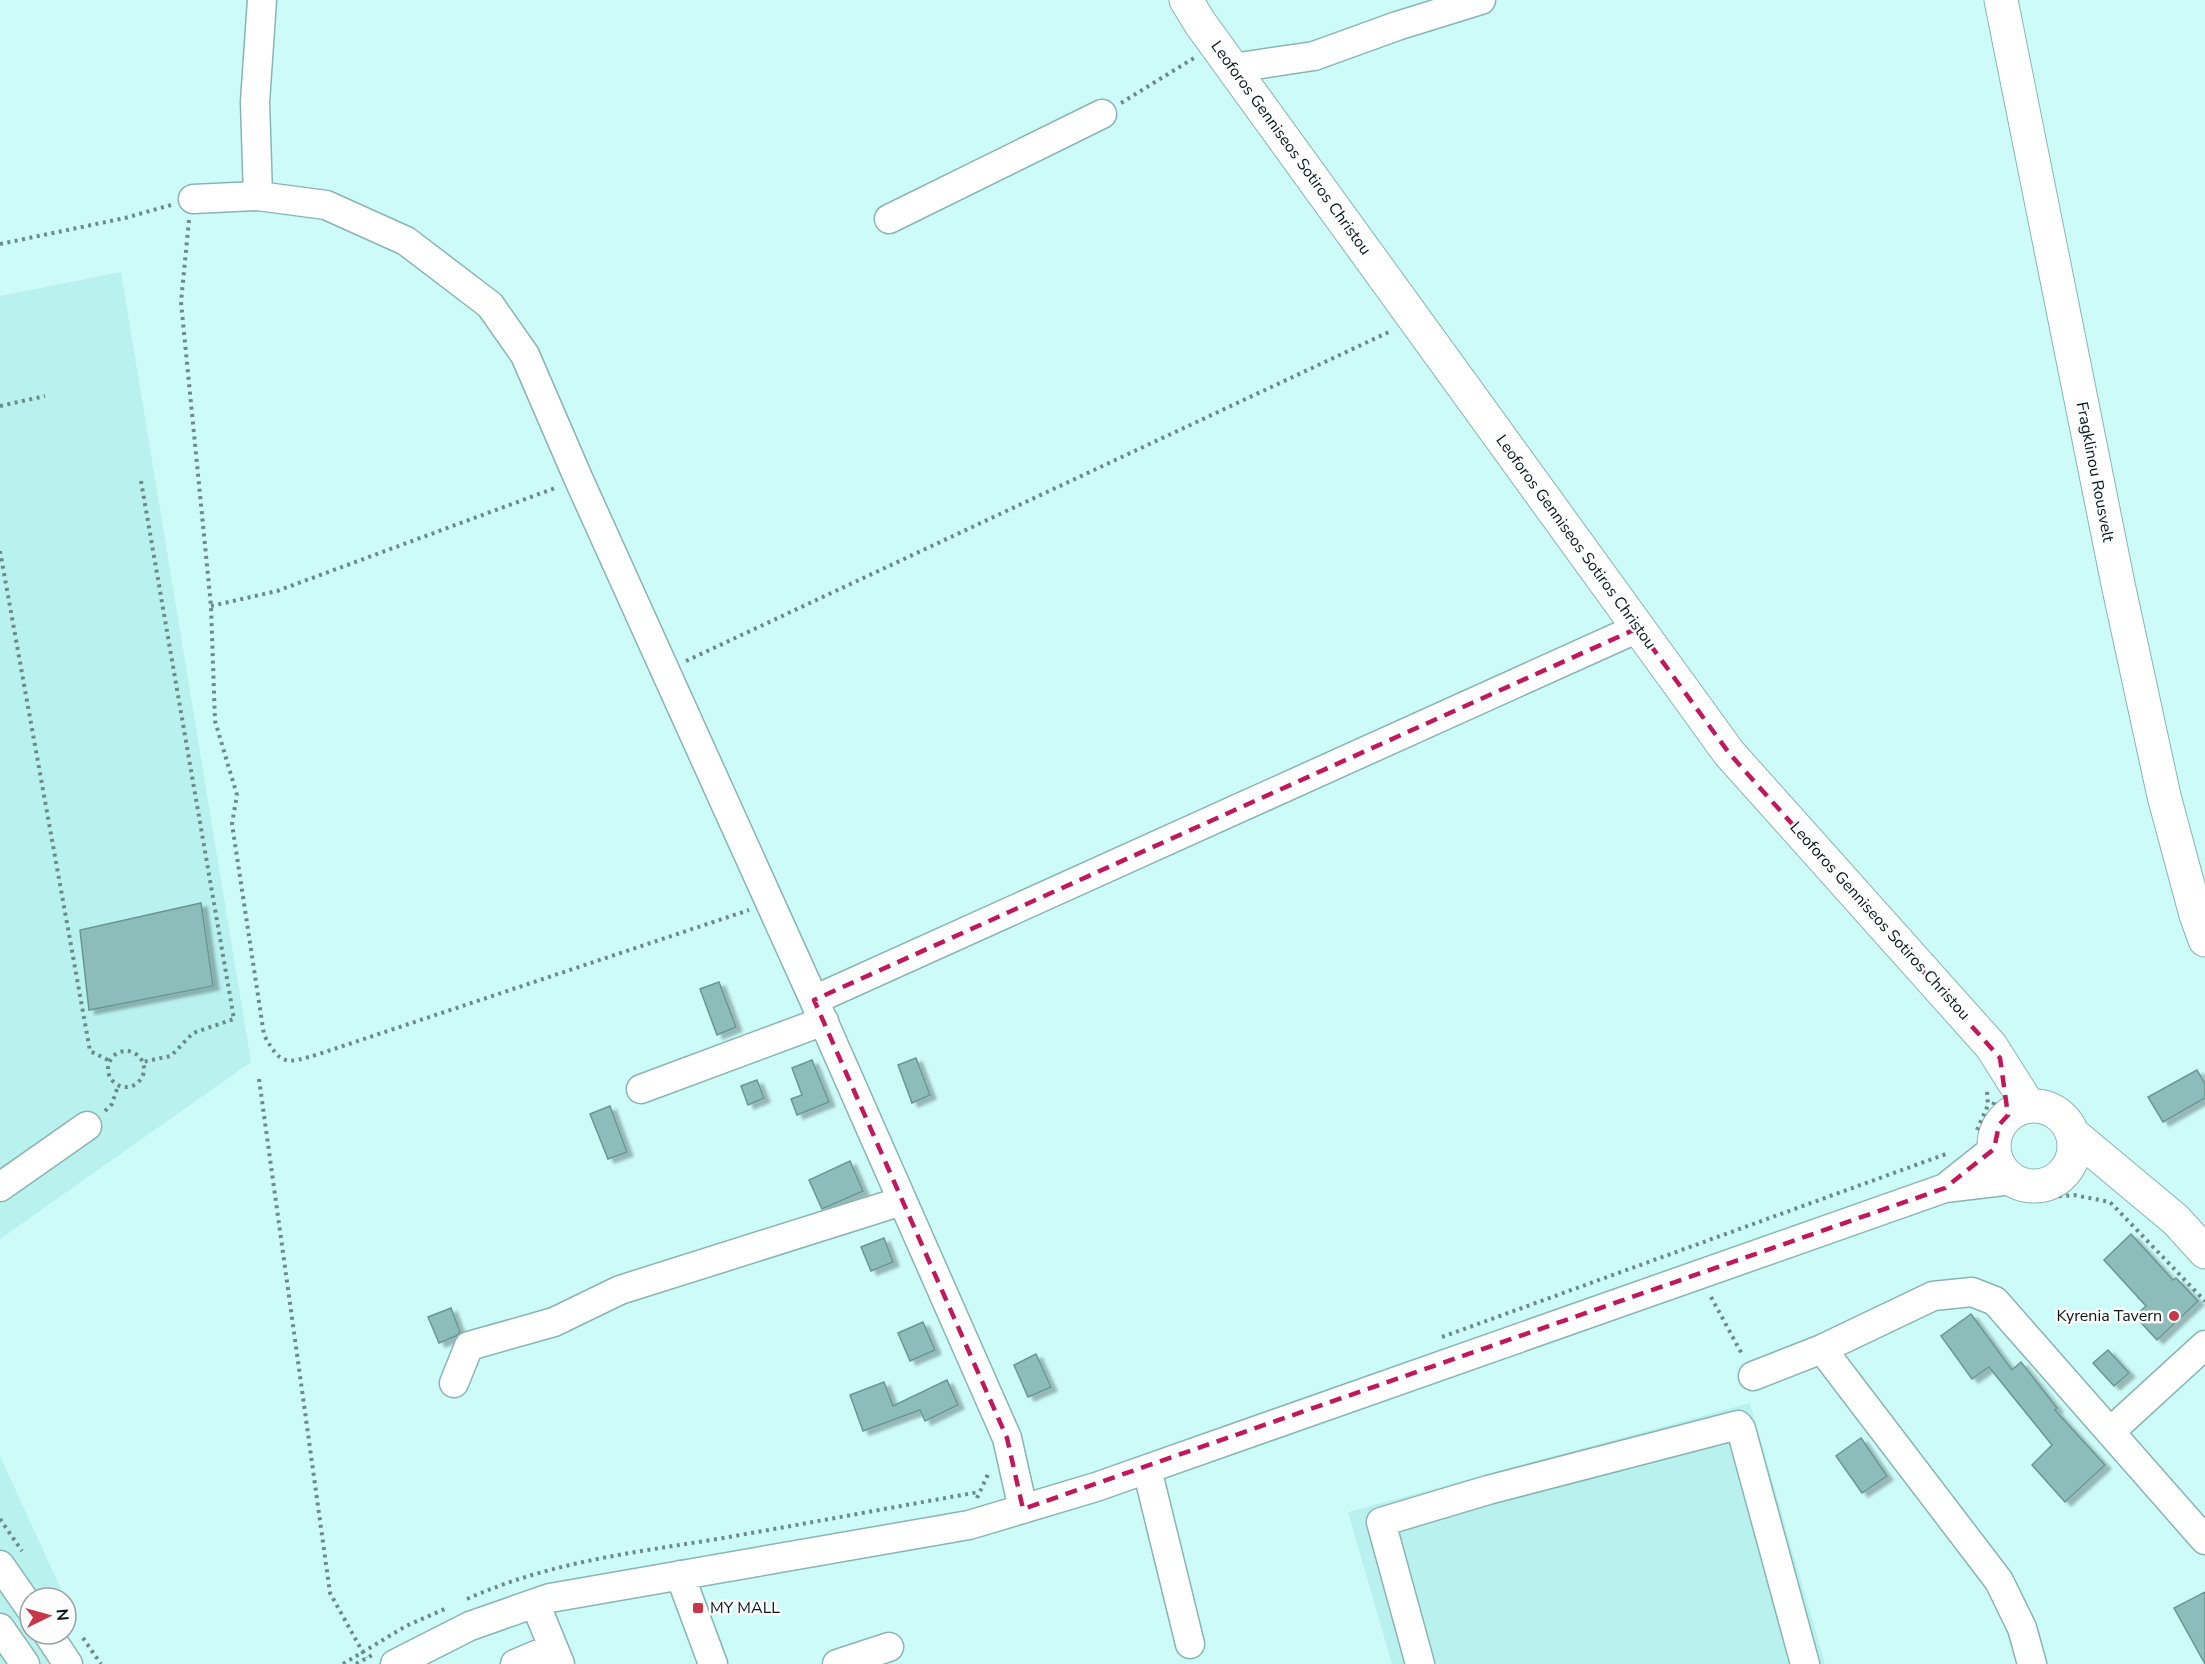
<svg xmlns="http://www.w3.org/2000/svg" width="2205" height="1664" viewBox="0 0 2205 1664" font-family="'Nunito Sans',sans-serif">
	<defs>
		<filter id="shadow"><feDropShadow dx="6" dy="4" stdDeviation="1.5" flood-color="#0004"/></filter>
	</defs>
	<rect width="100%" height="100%" fill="#cdfbf8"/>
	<path fill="#b9f1ee" d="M121,272L251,1062L0,1239V296Z
		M1750,1403L1825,1664H1392L1348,1512Z
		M0,1456L65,1598H30V1634H66V1601L75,1621L47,1664H0Z"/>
	<path fill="#8dbdba" stroke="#6a9693" stroke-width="1.5" filter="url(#shadow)" d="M201,903L213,986L89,1010L80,930Z
		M719,982L736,1027L717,1035L700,989Z
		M916,1058L930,1095L912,1103L898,1065Z
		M812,1060L829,1102L797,1115L791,1099L802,1095L792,1068Z
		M2197,1070L2205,1084V1098L2163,1122L2148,1097Z
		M757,1080L764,1098L748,1105L741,1086Z
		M610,1106L627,1152L608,1159L590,1114Z
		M850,1161L863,1191L822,1209L809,1180Z
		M2131,1234L2173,1280L2176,1278L2198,1301L2157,1340L2135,1316L2146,1306L2104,1260Z
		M884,1238L893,1262L871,1271L861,1247Z
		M451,1308L460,1332L456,1336L439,1343L428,1317Z
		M1971,1314L2012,1370L2021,1362L2057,1408L2055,1410L2105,1465L2065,1502L2032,1465L2052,1445L1989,1367L1972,1379L1941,1336Z
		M923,1322L935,1350L910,1361L898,1333Z
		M2108,1350L2129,1373L2114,1386L2093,1363Z
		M1036,1354L1051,1387L1028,1397L1014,1365Z
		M947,1380L958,1405L925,1421L920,1410L863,1431L850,1395L884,1382L893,1406Z
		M1861,1438L1887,1476L1862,1493L1836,1456Z
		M2205,1592V1664L2174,1608Z"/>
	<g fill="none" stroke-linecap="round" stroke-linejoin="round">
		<g stroke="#88b5b2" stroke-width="31">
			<path id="minor" d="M1233,68L1314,56L1397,26L1481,0
				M258,196L255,102L262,0
				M193,199L258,196L326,205L406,241L490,305L525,355L579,480L814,1000L1007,1438L1023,1509
				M889,219L1102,114
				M814,1000L1638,628
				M641,1089L824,1021
				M0,1187L87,1126
				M1945,1188L1994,1149
				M1822,1349L1999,1581L2022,1628L2032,1664
				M1753,1376L1822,1349L1933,1296L1972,1292L1995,1301L2205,1540
				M454,1383L469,1346L554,1322L620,1290L902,1201
				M2110,1432L2205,1345
				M1147,1469L1190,1644
				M0,1565L30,1608
				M680,1575L713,1664
				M535,1603L560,1664
				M0,1628L25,1664
				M48,1634L68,1664
				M395,1664L470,1626L550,1598L969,1525L1096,1487L1945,1188L2012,1180
				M515,1664L553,1648
				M837,1664L889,1647
				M1420,1664L1381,1522L1488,1490L1738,1425L1741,1429L1805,1664"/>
		</g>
		<g stroke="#88b5b2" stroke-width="35">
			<path id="major" d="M1186,0L1200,23L1729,753L1991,1046L2029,1106
				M2001,0L2118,584L2164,796L2196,915L2205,940
				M1994 1146a40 40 0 1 1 80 0a40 40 0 1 1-80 0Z
				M2073,1134L2176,1220L2205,1252"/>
		</g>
		<path stroke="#6b8b89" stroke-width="4" stroke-dasharray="3 4.5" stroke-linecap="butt" d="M1121,103L1194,58
			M189,220L181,302L211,606L215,721L237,795L232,824L264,1035C281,1066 286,1064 319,1054L749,910
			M0,244L125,218L171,205
			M0,406L45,396
			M141,481L234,1019L193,1033L171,1056L142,1062
			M0,551L90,1051L110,1061
			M211,606L277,591L558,487
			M686,661L1391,331
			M108 1069a18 18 0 1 1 36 0a18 18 0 1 1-36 0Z
			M259,1079L330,1593L366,1658
			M105,1111L112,1104L118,1086
			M1989,1127L1994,1102
			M1977,1130L1988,1105L1987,1092
			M2029,1196L2039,1198L2074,1195L2110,1202L2205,1301
			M1711,1297L1743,1356
			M1442,1337L1946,1154
			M977,1498L989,1472
			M0,1519L22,1551
			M467,1599C552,1561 633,1553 723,1538C809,1523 894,1507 979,1492
			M83,1638L101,1664
			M343,1664L406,1626L447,1608
			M356,1664L374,1654"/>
		<use href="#minor" stroke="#fff" stroke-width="28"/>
		<use href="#major" stroke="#fff" stroke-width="33"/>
	</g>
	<path fill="none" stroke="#c2185b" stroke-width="4.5" stroke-dasharray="12 8" stroke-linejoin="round" d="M1638,628L1729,753L2000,1058L2008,1115L1999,1125L1994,1149L1945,1188L1023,1509L1007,1438L814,1000Z"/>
	<g fill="#c73747" stroke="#fdfdfd" stroke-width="2">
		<circle cx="2174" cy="1316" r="6"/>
		<rect x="692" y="1602" width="12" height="12" rx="3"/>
	</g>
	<g text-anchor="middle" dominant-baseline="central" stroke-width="5" stroke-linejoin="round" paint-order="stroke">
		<g font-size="16" fill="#061716" stroke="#fdfdfd">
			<text transform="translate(1291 148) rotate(54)">Leoforos Genniseos Sotiros Christou</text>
			<text transform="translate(2095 472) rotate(79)">Fragklinou Rousvelt</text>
			<text transform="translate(1576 542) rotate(54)">Leoforos Genniseos Sotiros Christou</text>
			<text transform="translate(1880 921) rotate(48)">Leoforos Genniseos Sotiros Christou</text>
		</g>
		<g font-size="16" fill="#061716" stroke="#fdfdfd" text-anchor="end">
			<text x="2162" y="1316">Kyrenia Tavern</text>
			<text x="710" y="1608" text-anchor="start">MY MALL</text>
		</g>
	</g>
	<g transform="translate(48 1616) rotate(85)"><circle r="28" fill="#fdfdfd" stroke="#9aa1a1" stroke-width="1.5"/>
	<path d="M0-4.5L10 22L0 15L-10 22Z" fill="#c73747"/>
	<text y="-9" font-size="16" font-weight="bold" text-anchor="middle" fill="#061716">N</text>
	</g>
</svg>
